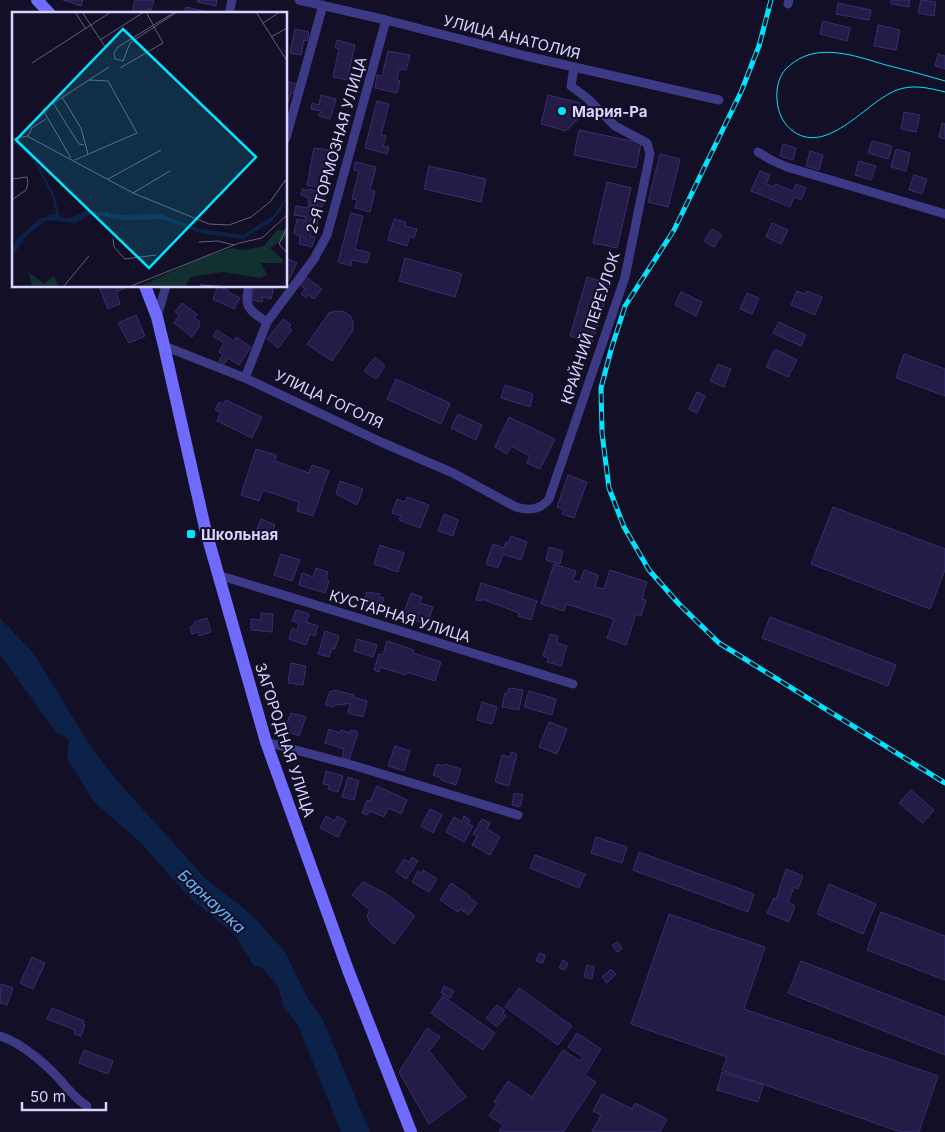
<svg xmlns="http://www.w3.org/2000/svg" width="945" height="1132" viewBox="0 0 945 1132" font-family="Inter,sans-serif">
	<rect width="100%" height="100%" fill="#130f26"/>
	<path fill="#0c2248" d="M0,618L34,654L93,750L120,784L205,878L253,916L285,952L308,999L322,1018L370,1132H341L297,1023L284,1008L278,986L261,967L254,966L234,934L191,899L140,842L94,802L67,758L69,739L56,732L0,655Z"/>
	<path fill="#241b47" stroke="#3b2d73" d="M63,0H83L81,6Z
		M135,0H154L151,10L148,9L147,14L132,13Z
		M198,0H217L216,6L197,2Z
		M891,0H910L909,7L891,4Z
		M921,0L936,2L934,16L918,13Z
		M838,3L871,10L869,20L836,14Z
		M186,7L216,14H184Z
		M823,21L850,28L847,41L820,34Z
		M878,25L900,30L896,50L874,46Z
		M295,29L309,32L307,41L304,40L301,55L290,53Z
		M337,40L355,45L347,80L333,77L339,49L335,48Z
		M388,51L410,55L406,70L399,69L397,80L400,81L397,93L375,88L377,75L382,76Z
		M938,54L945,56V69L935,66Z
		M286,81L297,84L294,93H291L288,102H286Z
		M321,95L336,99L330,119L319,116L321,111L311,109L312,103L319,105Z
		M548,95L580,103L578,119L566,131L541,124Z
		M377,101L389,104L381,135L386,136L383,146L389,147L387,154L365,148Z
		M904,112L920,115L916,132L901,129Z
		M942,123L945,124V139L939,137Z
		M579,130L641,143L636,168L574,155Z
		M872,141L892,146L888,159L868,153Z
		M783,144L796,148L793,160L780,156Z
		M314,148L329,150V154L334,155L332,165L327,164L324,179L326,180L325,188L307,185Z
		M896,149L910,153L906,171L891,167Z
		M810,151L823,155L819,170L806,166Z
		M660,154L680,159L668,207L648,202Z
		M859,161L876,166L871,180L855,175Z
		M355,162L376,167L370,190L375,191L370,212L355,208L357,200L352,199L359,171L354,170Z
		M429,166L486,179L481,202L424,189Z
		M760,171L770,175L766,184L774,187L775,184L793,191L796,184L806,188L801,200L794,197L790,207L751,191Z
		M914,175L927,179L922,194L909,190Z
		M607,182L631,188L617,248L593,243Z
		M302,189L309,191V189L326,193L322,207L308,203L309,198L301,195Z
		M309,205L315,206L314,208L320,210L317,225L313,224L310,236L315,237L312,247L299,244L300,236L294,234L297,219L305,221L306,217L294,215L296,206L308,208Z
		M351,213L363,216L355,249L370,253L367,263L352,260L351,266L338,262Z
		M394,219L406,222L405,226L417,229L414,238L410,236L407,246L388,240Z
		M772,223L788,230L781,244L766,237Z
		M712,229L722,235L714,247L704,241Z
		M286,258L297,263L288,281H286Z
		M405,258L462,274L455,297L399,281Z
		M306,277L322,289L314,299L308,295L306,298L301,294L305,289L300,285Z
		M587,277L610,284L592,343L570,336Z
		M99,286H124L125,288L116,292L120,304L108,309Z
		M218,286L228,290V292L240,298L234,309L213,299Z
		M255,286H274L271,299L263,297L262,302L251,300Z
		M797,291L805,294L807,291L822,297L815,315L791,305Z
		M681,292L702,302L696,316L675,305Z
		M747,293L759,298L752,314L740,309Z
		M182,303L197,314L194,318L200,322L198,325L200,326L192,337L174,323L179,315L175,312Z
		M336,311L345,312L350,316L353,321V330L332,361L307,344L329,313Z
		M136,315L145,336L129,343L118,323Z
		M283,319L291,325L289,327L292,330L278,348L267,339Z
		M779,322L806,335L801,346L773,333Z
		M217,330L234,341L236,337L251,347L239,365L228,358L224,364L219,361L223,354L219,352L224,343L213,336Z
		M775,349L797,360L788,377L766,367Z
		M904,354L945,369V396L896,378Z
		M375,357L385,366L376,379L364,371Z
		M718,364L731,369L724,387L710,381Z
		M396,379L450,403L441,424L387,399Z
		M505,385L533,394L530,407L501,398Z
		M697,392L705,396L697,413L689,409Z
		M226,400L262,417L252,438L217,421L221,413L215,410L219,402L224,404Z
		M458,414L482,425L476,440L451,428Z
		M509,417L555,439L540,469L527,463L530,456L511,446L507,454L495,447Z
		M256,449L276,455L275,461L309,473L312,465L329,471L313,516L297,511L299,502L263,490L259,501L241,495Z
		M568,475L587,482L574,518L562,514L564,510L557,507Z
		M340,481L363,489L357,505L336,494Z
		M407,497L429,505L420,528L399,520L401,516L392,513L397,499L405,502Z
		M833,507L945,549V570L930,609L811,564Z
		M444,514L458,520L453,536L438,531Z
		M261,519L275,525L270,539L255,533Z
		M511,536L527,542L521,560L503,554L498,568L486,564L493,544L504,548L506,542L508,543Z
		M380,545L404,553L398,572L374,564Z
		M549,547L563,551L560,564L546,560Z
		M281,554L300,560L292,581L274,575Z
		M554,564L576,571L573,580L580,582L584,570L598,575L595,587L604,589L610,570L647,582L642,599L646,600L641,616L636,614L626,645L607,638L614,619L566,604L564,611L541,604Z
		M316,568L328,572L326,580L329,581L325,593L299,585L302,573L313,577Z
		M481,583L537,601L531,620L518,616L519,613L482,599L481,601L476,600Z
		M367,592L380,594L379,597L384,598L379,611L362,605Z
		M411,593L422,597L420,603L433,607L427,625L403,616Z
		M296,610L309,614L306,622L318,626L315,636L310,634L306,645L289,639L292,628L297,630L299,623L292,621Z
		M261,613L273,614L272,632L251,630V619L261,620Z
		M770,617L896,665L888,686L762,638Z
		M207,618L211,632L199,636L198,632L192,634L190,627L195,625L194,622Z
		M325,631L339,636L335,649L332,648L329,657L318,654Z
		M550,634L558,636L557,643L567,646L561,666L547,662L548,658L543,656Z
		M357,639L377,645L373,657L354,651Z
		M387,641L414,650L413,653L441,662L435,681L407,672L406,675L380,667L379,672L374,670L379,654L383,655Z
		M291,663L306,666L303,685L288,683Z
		M509,688L523,690L519,710L502,707L505,693H508Z
		M334,690L354,695L353,697L367,701L363,717L348,713L350,704L345,703V705L335,704L334,707L325,705L330,691L333,692Z
		M529,691L556,699L552,715L524,707Z
		M482,702L497,707L492,724L477,720Z
		M291,713L306,717L299,736L284,730Z
		M549,722L567,729L557,754L539,747Z
		M329,729L340,733L341,730L350,733L351,730L358,732L349,760L342,758L344,749L325,743Z
		M395,746L410,751L404,771L388,766Z
		M511,752L517,754L509,786L495,782L502,755L510,757Z
		M437,764L444,766L445,764L461,769L456,785L441,780V778L433,775Z
		M326,771L343,776L338,792L328,789L329,785L323,784Z
		M348,777L359,781L354,800L342,797Z
		M377,786L407,800L401,814L388,808L384,817L370,811L367,815L362,813L367,800L370,801Z
		M911,790L934,810L923,823L899,803Z
		M514,793L523,795L520,807L512,805Z
		M430,809L442,815L433,833L421,826Z
		M326,816L335,821L337,816L346,821L338,837L320,828Z
		M464,816L470,820L468,824L473,826L464,842L446,832L454,817L462,822Z
		M482,819L490,823L487,829L500,837L490,855L472,845L477,836L473,834Z
		M596,837L627,847L622,863L591,853Z
		M639,852L754,894L748,912L633,870Z
		M535,855L585,874L579,888L530,868Z
		M412,857L418,861L406,879L396,872L404,859L409,862Z
		M786,869L803,876L798,889L794,887L788,902L795,906L789,922L767,913L774,898L776,899Z
		M423,870L437,879L429,892L412,882L418,871L421,873Z
		M363,882L385,893L415,916L394,944L370,923L367,916L370,910L352,895Z
		M451,883L470,896L469,897L477,903L469,915L460,909L458,912L440,900Z
		M829,884L876,904L863,934L817,914Z
		M881,912L945,936V980L867,950Z
		M669,914L765,947L744,1009L938,1076L919,1132H901L722,1070L727,1057L631,1024Z
		M618,942L622,949L617,952L612,945Z
		M539,953L545,955L543,963L536,961Z
		M32,957L45,963L33,989L20,983Z
		M563,960L568,963L565,970L559,968Z
		M801,961L945,1017V1055L788,993Z
		M587,965L594,967L592,979L584,977Z
		M611,969L616,974L607,983L602,977Z
		M1,984L13,988L7,1005L0,1003Z
		M444,986L454,991L450,998L441,993Z
		M519,988L572,1026L558,1045L505,1007Z
		M443,996L495,1033L483,1050L431,1013Z
		M497,1005L505,1011L503,1013L506,1016L497,1027L486,1018Z
		M52,1008L84,1021L83,1024L85,1025L81,1036L74,1034L75,1030L47,1019Z
		M427,1028L440,1037L429,1051L466,1097L429,1124L399,1072Z
		M577,1033L601,1049L585,1075L596,1082L563,1132H499L503,1125L489,1116L497,1104L494,1102L508,1081L532,1097L563,1050L580,1061L583,1057L568,1047Z
		M84,1050L113,1061L108,1074L79,1063Z
		M722,1072L763,1085L758,1102L717,1090Z
		M602,1094L632,1109L635,1103L667,1119L660,1132H592L601,1115L593,1111Z"/>
	<g fill="none" stroke-linecap="round" stroke-linejoin="round">
		<path stroke="#3d3a85" stroke-width="9" d="M299,0L386,20L526,56L719,100
			M788,4L789,0
			M229,14L232,0
			M286,138L323,5
			M758,152L771,160L787,167L945,214
			M249,286C243,307 250,311 267,322
			M157,317L166,286
			M164,346L245,378L381,442L453,473L516,507C529,511 540,510 549,499L625,277L650,154L647,143L615,126L587,98L571,86L574,67
			M245,378L267,322L314,259L327,235L386,20
			M218,575L573,684
			M266,742L352,765L518,815
			M0,1036C23,1043 52,1069 67,1088C75,1096 77,1100 87,1106"/>
		<path stroke="#6f6bff" stroke-width="12" d="M37,0L50,14
			M145,286L157,317L164,346L205,528L266,742L348,970L411,1132"/>
		<path stroke="#00e5ff" stroke-width="1" d="M945,81C925,75 906,70 886,65C855,56 817,41 789,66C779,74 776,87 777,100C778,113 783,124 794,132C829,155 867,101 897,90C913,84 929,88 945,92"/>
		<g stroke="#00e5ff" stroke-width="5">
			<path id="rail" d="M771,0L759,46L741,92L674,230L625,306L611,350L601,388L602,433L609,488L624,527L649,570L679,604L719,643L945,783"/>
		</g>
		<use href="#rail" stroke="#130f26" stroke-width="3" stroke-dasharray="9" stroke-linecap="butt"/>
	</g>
	<g fill="#00e5ff" stroke="#130f26" stroke-width="2">
		<circle cx="562" cy="111" r="5"/>
		<rect x="186" y="529" width="10" height="10" rx="2.5"/>
	</g>
	<g text-anchor="middle" dominant-baseline="central" stroke-width="4" stroke-linejoin="round" paint-order="stroke">
		<g font-size="15" fill="#d9d4ff" stroke="#130f26">
			<text transform="translate(512 37) rotate(14)">УЛИЦА АНАТОЛИЯ</text>
			<text transform="translate(336 145) rotate(-74)">2-Я ТОРМОЗНАЯ УЛИЦА</text>
			<text transform="translate(590 328) rotate(-72)">КРАЙНИЙ ПЕРЕУЛОК</text>
			<text transform="translate(329 399) rotate(25)">УЛИЦА ГОГОЛЯ</text>
			<text transform="translate(400 616) rotate(17)">КУСТАРНАЯ УЛИЦА</text>
			<text transform="translate(285 740) rotate(72)">ЗАГОРОДНАЯ УЛИЦА</text>
		</g>
		<g font-size="15" font-weight="bold" fill="#d9d4ff" stroke="#130f26" text-anchor="start">
			<text x="572" y="111">Мария-Ра</text>
			<text x="201" y="534">Школьная</text>
		</g>
		<g font-size="16" font-style="italic" fill="#62b6ff" stroke="#130f26">
			<text transform="translate(212 901) rotate(43)">Барнаулка</text>
		</g>
	</g>
	<g transform="translate(12 12)">
		<rect width="275" height="275" fill="#130f26"/>
		<path d="M265,218H275V225L258,236L271,248L270,251H249L255,263L248,266L210,260L179,265L173,275H126L191,245L220,236L232,238L252,234ZM17,260L32,272L42,264L47,275H20Z" fill="#12302f"/>
		<path d="M275,184L268,200L259,210L231,227L191,222L151,207L109,208L80,202L63,211L35,208L15,223L0,245L4,228L27,207L43,201L55,207L76,198L110,203L148,202L189,217L231,223L261,204Z" fill="#0c2248"/>
		<path fill="none" stroke="#0c2248" stroke-width="2.5" d="M0,127L22,147L41,183L46,203"/>
		<path fill="none" stroke="#625e7d" stroke-width="1" d="M63,0L74,17M70,0L94,36M163,0L106,35L102,41L103,47L111,49L118,31L165,0M244,0L275,49M251,11L268,0M259,25L275,16M88,28L132,0M20,51L99,0M108,56L151,31L134,0M50,85L69,116L76,142M41,91L67,132L72,133M16,124L20,116L34,107M0,127L15,124L121,181L197,212L217,213L239,205L258,190L275,166M59,146L31,98L97,55M63,148L125,121L96,69L77,68M0,167L15,165L16,171L14,178L0,188M96,167L149,138M121,181L158,159M275,215L267,232L275,241M101,227L102,235L113,247L144,243M187,230L206,229L222,233M188,273L220,275M51,275L77,244M117,275L227,231L250,226L275,203"/>
		<path fill="#00e5ff" fill-opacity="0.15" stroke="#00e5ff" stroke-width="2.5" d="M111,17L244,145L137,256L4,128Z"/>
		<rect width="275" height="275" fill="none" stroke="#d9d4ff" stroke-width="2.5"/>
	</g>
	<path d="M22 1102v8h84v-8" fill="none" stroke="#d9d4ff" stroke-width="2.5"/>
	<text x="30" y="1102" font-size="15" fill="#d9d4ff" stroke="#130f26" stroke-width="4" paint-order="stroke">50 m</text>
</svg>
